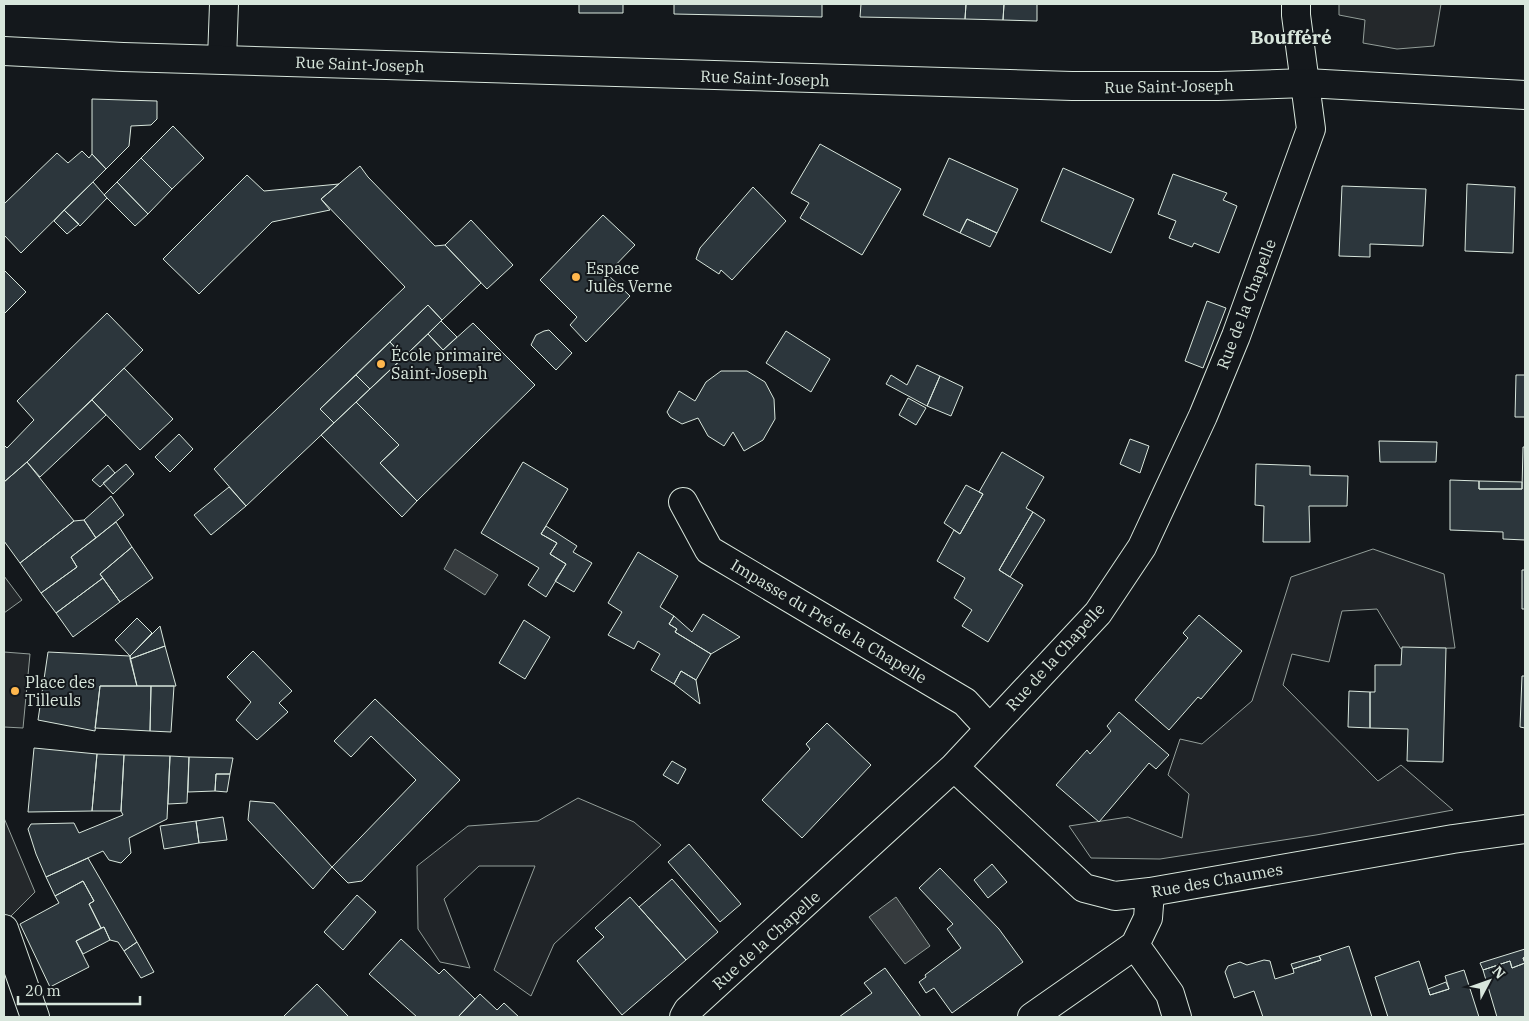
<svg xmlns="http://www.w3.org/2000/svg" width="1529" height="1021" viewBox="0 0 1529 1021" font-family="'IBM Plex Serif',serif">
	<rect width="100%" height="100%" fill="#14181c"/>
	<path fill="#202428" stroke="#939e99" d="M1373,549L1444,574L1455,648L1401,649L1377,609L1342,611L1329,662L1292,654L1283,685L1378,781L1401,765L1453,810L1316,835L1160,859L1091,858L1069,826L1128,817L1182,838L1189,794L1168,775L1180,739L1202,744L1252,701L1291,577Z
		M578,798L634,822L661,845L554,944L531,996L494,970L535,866H479L444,899L470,968L440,962L418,929L417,866L468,826L538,821Z"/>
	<path fill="#24282b" stroke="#939e99" d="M1339,4H1441L1434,46L1397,49L1363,43L1365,20L1339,15Z
		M4,576L22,600L4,613Z
		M4,652L30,654L23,728L4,727Z
		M4,818L35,892L4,923Z"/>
	<path fill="#363b3e" stroke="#939e99" d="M455,549L498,575L485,595L444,569Z
		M896,897L930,946L905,964L869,917Z"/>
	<path fill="#2c363c" stroke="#d8e6dc" d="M579,4H623V13H579Z
		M674,4H822V17L674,14Z
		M861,4H966L965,19L860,17Z
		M966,4H1004L1003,20L965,19Z
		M1004,4H1037V21L1003,20Z
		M92,99L157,101V119L151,125L131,126L129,146L106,169L92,154Z
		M173,126L204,158L172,189L141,158Z
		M820,144L901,189L862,255L800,218L809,203L791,193Z
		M82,151L89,158L92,154L106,169L21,253L4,235V204L57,153L68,163Z
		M141,158L172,189L148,214L117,182Z
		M949,158L1018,189L997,233L967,219L960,233L923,215Z
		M360,166L368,177L435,246L445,245L481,283L442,320L428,305L320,409L334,423L246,506L214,469L405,287L321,199Z
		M1063,168L1134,199L1111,253L1041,221Z
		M1173,174L1227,193L1223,200L1237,206L1219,253L1194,243L1192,247L1169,238L1176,221L1158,214Z
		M247,175L264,191L339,184L321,199L330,210L272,222L199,294L163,259Z
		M93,182L107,198L80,226L64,210Z
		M117,182L148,214L135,226L104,195Z
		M1467,184L1515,187L1513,253L1465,251Z
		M1342,186L1426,189L1423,246L1370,244V257L1339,256Z
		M753,187L786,221L732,280L721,270L719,274L696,259L700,248Z
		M64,210L79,224L67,234L54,221Z
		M603,215L635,245L607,274L630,296L586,342L570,325L577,317L540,280Z
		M967,219L997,233L990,247L960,233Z
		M471,220L513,265L487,289L445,245Z
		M4,270L26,292L4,314Z
		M1207,301L1226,308L1203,368L1185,361Z
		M428,305L442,320L404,357L390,342Z
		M107,313L143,350L27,462L4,482V445L7,448L34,420L17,401Z
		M441,321L457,337L443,350L428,334Z
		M473,323L535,385L417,501L380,463L399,445L356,402L428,334L443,350Z
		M549,330L572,353L556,370L531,345L536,335L544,331Z
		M786,331L830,359L811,392L766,363Z
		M390,342L404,357L370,389L356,375Z
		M917,365L940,376L927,406L886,384L891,375L907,385Z
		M124,368L173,419L140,450L92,400Z
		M721,371H747L765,382L774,399L775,419L763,440L744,451L733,432L724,446L708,436L698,418L682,424L670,417L667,412L679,391L695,401L706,382Z
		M356,375L370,389L334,423L320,409Z
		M1516,375H1525V417H1515Z
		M940,376L963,387L951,416L927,406Z
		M908,398L926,408L916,425L899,415Z
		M92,400L106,415L40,477L27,462Z
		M356,402L399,445L380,463L417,501L402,517L321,435Z
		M179,434L193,449L170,472L155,457Z
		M1130,439L1149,446L1140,473L1120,464Z
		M1379,441L1437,442L1436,462H1380Z
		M1523,447H1525V540L1503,539V532L1450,530V480L1479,481V489H1522Z
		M1002,452L1044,477L1026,508L1033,512L999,570L1023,585L988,642L962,626L972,610L954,598L965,578L937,561L954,530L960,534L983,494L979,492Z
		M27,462L74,521L20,563L4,541V482Z
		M523,462L568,489L541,534L557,543L550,554L566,564L546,597L528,585L539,568L481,533Z
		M126,464L134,474L113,494L103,483Z
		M1256,464L1310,466V475L1348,476L1347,506H1309L1310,542H1263L1264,506L1255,505Z
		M108,465L115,473L100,487L92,480Z
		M1479,481L1522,482V489H1479Z
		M966,485L983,494L960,534L944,523Z
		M229,487L246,506L211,535L194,515Z
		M111,496L124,515L96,538L84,520Z
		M1033,512L1045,520L1010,577L999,570Z
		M84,520L96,538L71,557L77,567L41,593L20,563L74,521Z
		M116,522L132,547L100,574L103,578L56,613L41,593L77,567L71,557Z
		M546,526L577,546L573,552L592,563L574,592L555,581L566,564L550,554L557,543L541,534Z
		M132,547L153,578L120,602L100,574Z
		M638,552L678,576L660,607L674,616L669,624L677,629L675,632L711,654L696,680L681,671L674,684L651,670L660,654L638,641L634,649L608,635L622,612L608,603Z
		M1522,570H1525V609H1522Z
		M103,578L120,602L73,637L56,613Z
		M703,614L740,637L711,654L675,632L677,629L669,624L674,616L692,632Z
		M1199,615L1242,651L1201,699L1198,697L1169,730L1135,700L1188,638L1183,633Z
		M137,618L152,633L130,656L115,640Z
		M524,620L550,637L525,679L499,663Z
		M160,626L165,646L130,659V656Z
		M165,646L176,686H137L130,659Z
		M1402,647L1446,648L1443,762L1407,761L1408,729L1370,728V692H1375V665H1401Z
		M253,651L292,691L279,703L288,712L257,740L236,720L251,702L227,677Z
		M48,652L130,656L137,686H100L95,731L38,720Z
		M681,671L696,680L700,704L674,684Z
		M1522,676H1525V728L1520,727Z
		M100,686H151L150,731L95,728Z
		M151,686H174L171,732L150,731Z
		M1349,691L1370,692V728L1348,727Z
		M375,699L460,780L362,881L348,883L332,867L416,780L371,736L351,757L334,741Z
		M1119,712L1169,755L1156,769L1149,763L1099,822L1056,785L1087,750L1090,754L1111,731L1107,726Z
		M827,723L871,765L802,838L762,800L810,749L806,744Z
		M34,748L97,754L92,811L28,812Z
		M97,754L124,755L121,811H92Z
		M124,755L170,756L167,819L129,838L131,853L121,863L109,860L103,851L46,877L36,854L28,829L31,824L74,823L79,833L123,815L121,811Z
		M170,756L189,757L187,803L168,804Z
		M189,757L233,758L230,774H216L215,791L188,792Z
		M672,761L686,769L678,784L663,775Z
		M216,774H230L227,792L215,791Z
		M250,801L274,803L332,867L313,889L248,820Z
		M223,817L227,840L199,843L196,821Z
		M196,821L199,843L164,849L160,826Z
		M689,844L741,904L720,922L668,862Z
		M88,858L137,942L124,951L118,942L110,940L104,927L101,928L89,904L94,901L83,881L55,896L46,877Z
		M992,864L1007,882L988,898L974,880Z
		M940,868L999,929L1023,962L952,1013L934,988L926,993L919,982L926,977L925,975L961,948L947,929L953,924L919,888Z
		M672,879L718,932L686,960L639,907Z
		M83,881L94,901L89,904L101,928L76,941L89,967L50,987L20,924L59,903L55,896Z
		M357,895L376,912L343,950L324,932Z
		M630,897L686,960L622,1015L577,961L604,937L595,928Z
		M104,927L110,940L83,954L76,941Z
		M401,939L439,974L444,969L475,999L458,1017H417L369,974Z
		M137,942L154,972L141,978L124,951Z
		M1349,946L1372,1017H1263L1254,991L1234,998L1225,972L1228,966L1240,962L1247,965L1264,960L1270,961L1275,979L1294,973L1293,969L1321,960L1319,956Z
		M1525,949V957L1523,958L1525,963L1512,968L1510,961L1483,970L1480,963Z
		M1319,956L1321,960L1293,969L1291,964Z
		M1525,957V1017H1497L1483,970L1510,961L1512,968L1525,963L1523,958Z
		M1419,961L1430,995L1449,989L1445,976L1464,970L1479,1017H1388L1375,977Z
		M885,968L921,1017H839L872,993L864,983Z
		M1446,982L1449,989L1430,995L1428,989Z
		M317,984L349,1017H285L284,1016Z
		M480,994L497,1010L504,1003L519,1017H458Z"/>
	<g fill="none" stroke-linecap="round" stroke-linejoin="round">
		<g stroke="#d8e6dc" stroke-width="30">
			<path id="street" d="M222,59L224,4
				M683,502L709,550L965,702L989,728
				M954,767L1084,888L1115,896L1150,892L1453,839L1525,829
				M1135,945L1170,994L1177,1017
				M684,1017L688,1010L954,767L1098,613L1142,547L1203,416L1236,336L1311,129L1296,15V4
				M1032,1017L1135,945L1148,918L1150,892"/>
		</g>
		<g stroke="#d8e6dc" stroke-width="30">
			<path id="secondary" d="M4,51L123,57L1072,86H1218L1306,83L1525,95
				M4,929L35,1017"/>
		</g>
		<use href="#street" stroke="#14181c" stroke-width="28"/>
		<use href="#secondary" stroke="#14181c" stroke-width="28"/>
	</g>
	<g fill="#ffb74d" stroke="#14181c" stroke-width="2">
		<circle cx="576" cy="277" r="5"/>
		<circle cx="381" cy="364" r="5"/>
		<circle cx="15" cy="691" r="5"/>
	</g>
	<g text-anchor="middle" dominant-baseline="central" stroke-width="4" stroke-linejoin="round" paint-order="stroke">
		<g font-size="16" fill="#d8e6dc" stroke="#14181c">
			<text transform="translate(360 64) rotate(2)">Rue Saint-Joseph</text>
			<text transform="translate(765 78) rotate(2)">Rue Saint-Joseph</text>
			<text transform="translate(1169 86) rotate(-1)">Rue Saint-Joseph</text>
			<text transform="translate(1246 304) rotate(-69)">Rue de la Chapelle</text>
			<text transform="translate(829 621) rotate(31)">Impasse du Pré de la Chapelle</text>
			<text transform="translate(1055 657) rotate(-48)">Rue de la Chapelle</text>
			<text transform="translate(1217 880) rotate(-10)">Rue des Chaumes</text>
			<text transform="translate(766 940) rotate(-42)">Rue de la Chapelle</text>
		</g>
		<g font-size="16" fill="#d8e6dc" stroke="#14181c" text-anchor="start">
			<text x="586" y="268">Espace<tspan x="586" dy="18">Jules Verne</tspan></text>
			<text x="391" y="355">École primaire<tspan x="391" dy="18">Saint-Joseph</tspan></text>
			<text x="25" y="682">Place des<tspan x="25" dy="18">Tilleuls</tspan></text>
		</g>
		<g font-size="19" font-weight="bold" fill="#d8e6dc" stroke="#14181c">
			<text x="1291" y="37">Boufféré</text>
		</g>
	</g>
	<rect width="1529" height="1021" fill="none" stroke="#d8e6dc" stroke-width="10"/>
	<g transform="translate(1489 981) rotate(49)" stroke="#14181c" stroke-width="4" paint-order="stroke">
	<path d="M0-4L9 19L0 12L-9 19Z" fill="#d8e6dc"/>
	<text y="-8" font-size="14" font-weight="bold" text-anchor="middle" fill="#d8e6dc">N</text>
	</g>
	<path d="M18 996v8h122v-8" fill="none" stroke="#d8e6dc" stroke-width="2.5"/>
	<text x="25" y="996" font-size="15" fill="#d8e6dc" stroke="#14181c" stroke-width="4" paint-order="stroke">20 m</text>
</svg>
